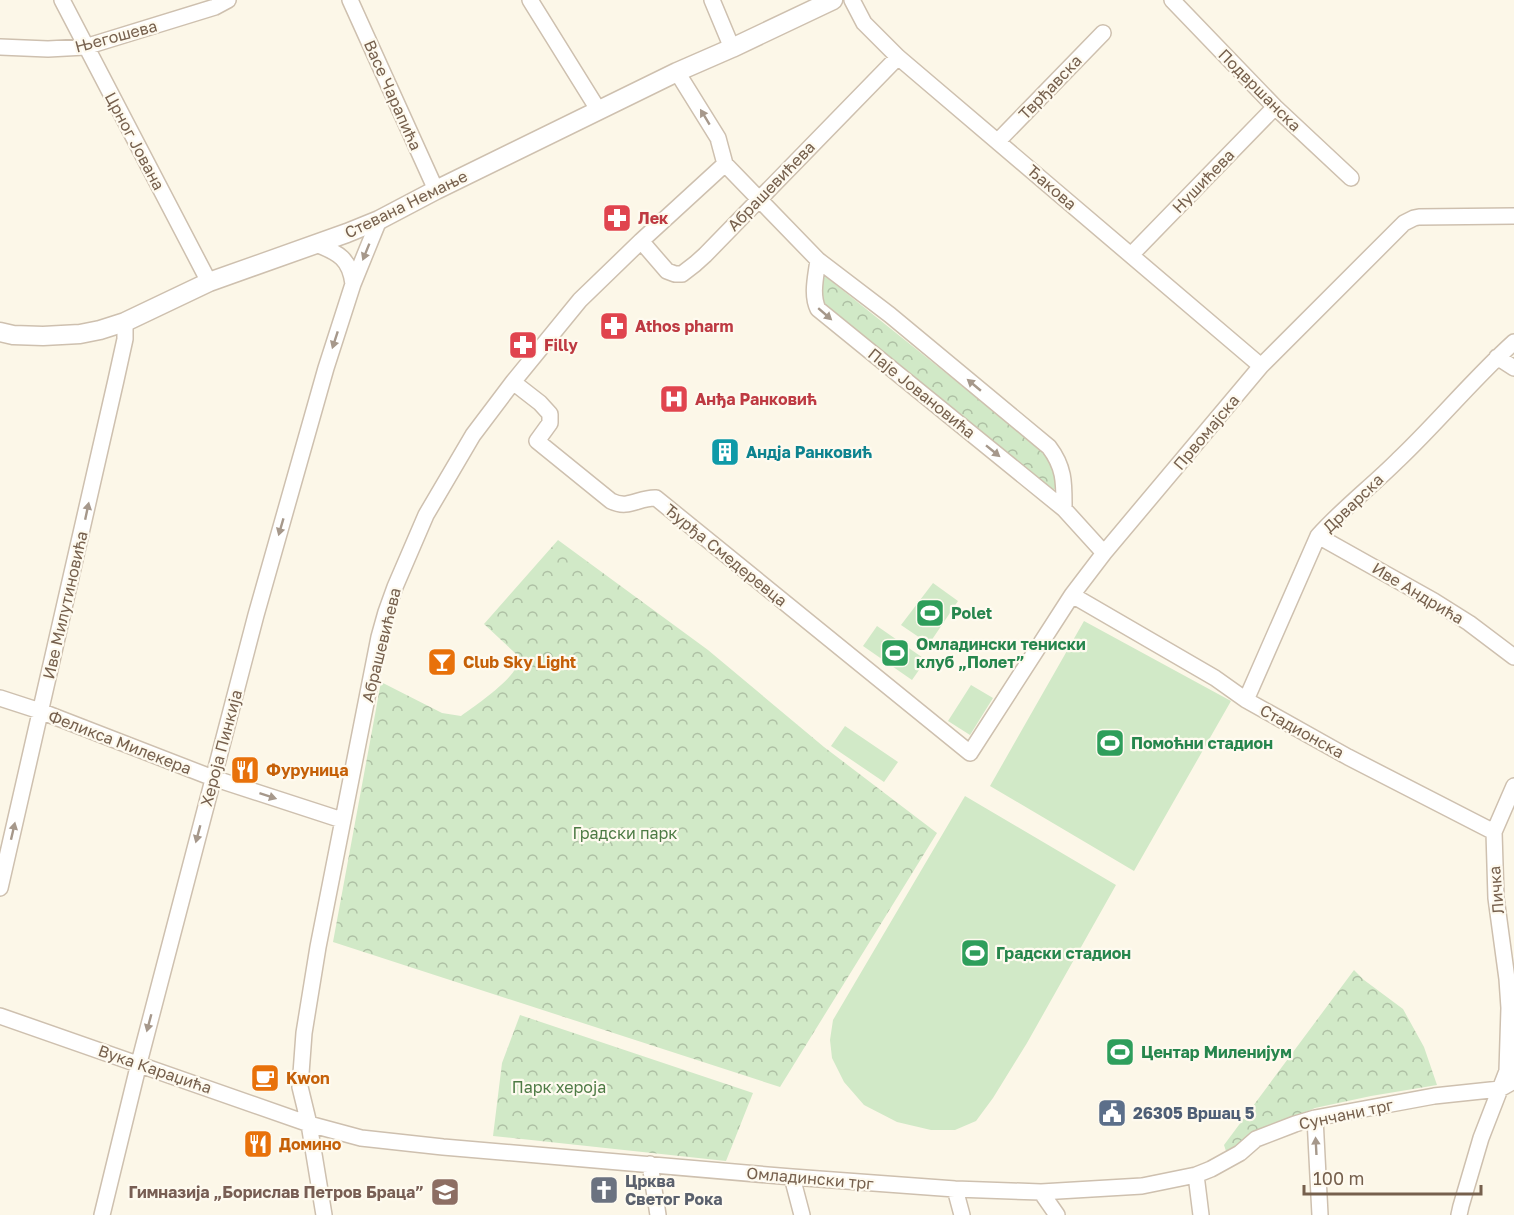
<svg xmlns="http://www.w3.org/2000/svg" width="1514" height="1215" viewBox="0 0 1514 1215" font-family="'Golos Text',sans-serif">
	<defs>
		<pattern id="forest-crowns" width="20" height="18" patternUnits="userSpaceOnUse" patternTransform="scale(1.5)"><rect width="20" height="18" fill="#d1e9c7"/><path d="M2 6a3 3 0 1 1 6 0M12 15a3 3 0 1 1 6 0" fill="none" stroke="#aec0a4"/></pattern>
	</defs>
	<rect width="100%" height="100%" fill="#fcf7e8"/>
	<path fill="url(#forest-crowns)" d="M825,276L1047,454L1055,465L1056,489H1052L826,308C819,298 819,286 825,276Z
		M558,540L708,650L824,747L937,833L780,1087L333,942L381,682L442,713L461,716C475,706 510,682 516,667C518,662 517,658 515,653L484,624Z
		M1354,970L1364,980L1403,1009L1424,1047L1437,1085L1371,1096L1315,1108L1255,1135L1226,1151L1224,1145Z
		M520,1015L753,1093L726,1161L493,1136L502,1063Z"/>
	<path fill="#d1e9c7" d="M933,583L958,601L929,644L901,625Z
		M1084,621L1231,701L1134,871L990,786Z
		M877,626L926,660L912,680L863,646Z
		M971,685L993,698L970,735L948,721Z
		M845,726L898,762L884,782L831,746Z
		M965,796L1116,885L1027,1043L993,1098L976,1121L955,1130H931L897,1122L864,1105L844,1082L832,1058L830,1040L833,1020Z"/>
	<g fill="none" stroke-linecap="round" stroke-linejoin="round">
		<g stroke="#cec0af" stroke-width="18">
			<path id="minor" d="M62,0L209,282
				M350,0L436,190
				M530,0L599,111
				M712,0L732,48
				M852,0L864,23L898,57L1261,366
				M1172,0L1275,107L1351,178
				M0,47L48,49L85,47L215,7L228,0
				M677,72L718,138L725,164L818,260L890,315L1049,447C1065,468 1064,484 1064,509
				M998,141L1103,33
				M641,241L667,271L675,274H682L695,264L705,255L898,57
				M316,244C339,253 350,259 353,284
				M1131,255L1275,107
				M818,260C816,276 811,295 818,309L1064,509L1104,553
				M1497,357L1514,368
				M513,382L540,403L550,414V423L537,441L611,501C629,510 639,497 656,498L970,753L1072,595L1104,553L1261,366L1404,223L1414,218L1419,217L1514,216
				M1318,536L1434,601L1469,623L1514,657
				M1072,595L1215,678L1246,700L1348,757L1494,832
				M0,698L40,711L213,778L342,820
				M1246,700L1318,536C1343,508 1372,486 1398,460C1438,422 1473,379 1514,342
				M0,888C41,704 85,522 125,339V322
				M0,1016L309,1124L361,1138L443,1147L792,1177L955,1189L1041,1192L1142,1186L1196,1175L1211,1169L1240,1153L1256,1139L1295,1124L1315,1118L1434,1096L1500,1089L1514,1081
				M1315,1118L1320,1215
				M650,1164L658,1215
				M1196,1175L1201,1215
				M792,1177L802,1215
				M955,1189L962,1215
				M1041,1192L1057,1215
				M102,1215L139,1063L256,615L326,368L353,284L379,220
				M324,1215L309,1124L300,1087L304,1033L318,947L379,637L386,612L395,587L426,515L473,435L513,382L580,300L641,241L725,164
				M1459,1215L1461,1206L1481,1138L1507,1071L1509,1008L1507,979L1496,898L1494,832L1514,786"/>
		</g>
		<g stroke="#cec0af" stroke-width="21">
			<path id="tertiary" d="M0,332L13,335L43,336L80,334L100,330L125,322L209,282L347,233L379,220L436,190L677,72L732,48L833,0"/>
		</g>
		<use href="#minor" stroke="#fff" stroke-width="15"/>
		<use href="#tertiary" stroke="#fff" stroke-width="18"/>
	</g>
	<defs><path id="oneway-solid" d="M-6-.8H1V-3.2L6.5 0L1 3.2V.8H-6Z" transform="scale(1.5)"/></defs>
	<g fill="#a6988b">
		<use href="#oneway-solid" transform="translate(705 117) rotate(-121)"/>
		<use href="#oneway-solid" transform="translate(366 252) rotate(112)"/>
		<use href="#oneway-solid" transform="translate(825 314) rotate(41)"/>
		<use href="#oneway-solid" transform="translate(335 340) rotate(108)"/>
		<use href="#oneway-solid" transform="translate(974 385) rotate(-140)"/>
		<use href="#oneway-solid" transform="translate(993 451) rotate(39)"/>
		<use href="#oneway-solid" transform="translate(87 511) rotate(-78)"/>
		<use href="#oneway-solid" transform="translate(281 527) rotate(106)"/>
		<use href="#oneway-solid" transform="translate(268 796) rotate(18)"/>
		<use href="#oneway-solid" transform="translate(13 831) rotate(-77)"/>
		<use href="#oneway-solid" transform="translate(198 834) rotate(105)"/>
		<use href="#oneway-solid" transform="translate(149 1023) rotate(105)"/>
		<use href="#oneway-solid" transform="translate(1316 1146) rotate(-93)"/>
	</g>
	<defs>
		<g id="pharmacy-square" transform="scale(1.5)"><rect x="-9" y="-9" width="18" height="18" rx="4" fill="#e0444e" stroke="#fefaef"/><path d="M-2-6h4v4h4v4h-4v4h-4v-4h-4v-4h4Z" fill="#fff"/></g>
		<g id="hospital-square" transform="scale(1.5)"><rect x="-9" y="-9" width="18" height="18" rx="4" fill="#e0444e" stroke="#fefaef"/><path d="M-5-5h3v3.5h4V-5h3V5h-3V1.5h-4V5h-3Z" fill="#fff"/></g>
		<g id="building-square" transform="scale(1.5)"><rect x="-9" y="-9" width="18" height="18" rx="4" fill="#0f9aa8" stroke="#fefaef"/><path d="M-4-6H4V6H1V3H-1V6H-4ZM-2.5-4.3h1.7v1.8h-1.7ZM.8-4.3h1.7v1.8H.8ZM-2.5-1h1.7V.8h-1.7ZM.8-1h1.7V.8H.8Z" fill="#fff"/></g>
		<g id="stadium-square" transform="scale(1.5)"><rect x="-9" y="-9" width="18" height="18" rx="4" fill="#2e9e5b" stroke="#fefaef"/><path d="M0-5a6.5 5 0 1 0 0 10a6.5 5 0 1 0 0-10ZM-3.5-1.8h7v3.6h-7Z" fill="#fff"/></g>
		<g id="bar-square" transform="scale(1.5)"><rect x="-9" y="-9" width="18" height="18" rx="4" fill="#e8710a" stroke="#fefaef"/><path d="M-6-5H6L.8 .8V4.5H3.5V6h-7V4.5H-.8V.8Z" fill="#fff"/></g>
		<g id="restaurant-square" transform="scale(1.5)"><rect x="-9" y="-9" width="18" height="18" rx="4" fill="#e8710a" stroke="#fefaef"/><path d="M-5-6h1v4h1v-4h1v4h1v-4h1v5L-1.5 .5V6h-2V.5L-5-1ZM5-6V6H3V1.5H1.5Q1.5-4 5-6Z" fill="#fff"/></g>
		<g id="cafe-square" transform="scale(1.5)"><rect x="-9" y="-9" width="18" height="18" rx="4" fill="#e8710a" stroke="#fefaef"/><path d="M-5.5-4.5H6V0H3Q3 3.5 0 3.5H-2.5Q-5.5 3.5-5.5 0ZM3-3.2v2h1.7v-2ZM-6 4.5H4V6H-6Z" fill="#fff"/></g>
		<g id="civic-square" transform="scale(1.5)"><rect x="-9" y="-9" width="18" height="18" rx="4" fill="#5c6f8a" stroke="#fefaef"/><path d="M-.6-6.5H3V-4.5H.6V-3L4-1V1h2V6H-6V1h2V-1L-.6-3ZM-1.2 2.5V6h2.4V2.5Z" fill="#fff"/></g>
		<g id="church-square" transform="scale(1.5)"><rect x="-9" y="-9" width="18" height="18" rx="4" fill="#6b7280" stroke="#fefaef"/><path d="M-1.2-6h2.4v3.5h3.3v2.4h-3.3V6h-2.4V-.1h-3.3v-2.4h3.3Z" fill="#fff"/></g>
		<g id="school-square" transform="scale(1.5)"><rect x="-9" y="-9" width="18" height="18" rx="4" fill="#8d6e63" stroke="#fefaef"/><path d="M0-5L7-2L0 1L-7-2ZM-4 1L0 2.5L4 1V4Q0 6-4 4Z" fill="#fff"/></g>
	</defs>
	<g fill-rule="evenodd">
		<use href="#pharmacy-square" x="617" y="218"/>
		<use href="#pharmacy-square" x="614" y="326"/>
		<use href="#pharmacy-square" x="523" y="345"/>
		<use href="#hospital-square" x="674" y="399"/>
		<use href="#building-square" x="725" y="452"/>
		<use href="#stadium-square" x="930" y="613"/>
		<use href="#stadium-square" x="895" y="653"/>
		<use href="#bar-square" x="442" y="662"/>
		<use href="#stadium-square" x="1110" y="743"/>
		<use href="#restaurant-square" x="245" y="770"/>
		<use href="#stadium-square" x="975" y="953"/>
		<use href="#stadium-square" x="1120" y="1052"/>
		<use href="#cafe-square" x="265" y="1078"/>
		<use href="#civic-square" x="1112" y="1113"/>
		<use href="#restaurant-square" x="258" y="1144"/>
		<use href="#church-square" x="604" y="1190"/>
		<use href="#school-square" x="445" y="1192"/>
	</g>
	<g text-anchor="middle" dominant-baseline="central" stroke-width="4.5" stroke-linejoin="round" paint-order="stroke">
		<g font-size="16" fill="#76604d" stroke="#fefaef">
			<text transform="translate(116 36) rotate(-15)">Његошева</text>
			<text transform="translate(1050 87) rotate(-46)">Тврђавска</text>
			<text transform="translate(1260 90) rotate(45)">Подвршанска</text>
			<text transform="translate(393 95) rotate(66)">Васе Чарапића</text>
			<text transform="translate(135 141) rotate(62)">Црног Јована</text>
			<text transform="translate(1203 181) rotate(-46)">Нушићева</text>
			<text transform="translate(771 186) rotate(-46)">Абрашевићева</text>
			<text transform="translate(1052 187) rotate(41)">Ђакова</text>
			<text transform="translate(406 204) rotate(-26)">Стевана Немање</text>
			<text transform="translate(922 393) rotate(39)">Паје Јовановића</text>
			<text transform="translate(1206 432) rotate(-50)">Првомајска</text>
			<text transform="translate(1353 503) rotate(-44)">Дрварска</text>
			<text transform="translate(726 555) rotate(39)">Ђурђа Смедеревца</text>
			<text transform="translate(1418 593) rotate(31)">Иве Андрића</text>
			<text transform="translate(65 605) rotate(-77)">Иве Милутиновића</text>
			<text transform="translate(381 645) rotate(-76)">Абрашевићева</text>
			<text transform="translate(1302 731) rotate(29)">Стадионска</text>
			<text transform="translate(120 742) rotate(21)">Феликса Милекера</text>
			<text transform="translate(221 748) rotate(-75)">Хероја Пинкија</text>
			<text transform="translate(1496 890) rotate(-95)">Личка</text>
			<text transform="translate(155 1069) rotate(19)">Вука Караџића</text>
			<text transform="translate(1346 1114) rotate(-12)">Сунчани трг</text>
			<text transform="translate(810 1178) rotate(5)">Омладински трг</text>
		</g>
		<g font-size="16" font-weight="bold" fill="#be3a42" stroke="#fefaef" text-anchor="start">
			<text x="638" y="218">Лек</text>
			<text x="635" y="326">Athos pharm</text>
			<text x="544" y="345">Filly</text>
			<text x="695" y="399">Анђа Ранковић</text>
		</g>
		<g font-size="16" font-weight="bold" fill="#0d838f" stroke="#fefaef" text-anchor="start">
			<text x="746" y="452">Андја Ранковић</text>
		</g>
		<g font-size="16" font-weight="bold" fill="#27864d" stroke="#fefaef" text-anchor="start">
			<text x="951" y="613">Polet</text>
			<text x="916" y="644">Омладински тениски<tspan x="916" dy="18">клуб „Полет”</tspan></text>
			<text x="1131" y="743">Помоћни стадион</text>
			<text x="996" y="953">Градски стадион</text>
			<text x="1141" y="1052">Центар Миленијум</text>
		</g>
		<g font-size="16" font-weight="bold" fill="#c56008" stroke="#fefaef" text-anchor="start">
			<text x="463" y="662">Club Sky Light</text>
			<text x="266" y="770">Фуруница</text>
			<text x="286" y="1078">Kwon</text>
			<text x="279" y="1144">Домино</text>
		</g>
		<g font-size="16" fill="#4e7b45" stroke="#fefaef">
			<text x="625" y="833">Градски парк</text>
			<text x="559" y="1087">Парк хероја</text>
		</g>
		<g font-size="16" font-weight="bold" fill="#4e5e75" stroke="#fefaef" text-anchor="start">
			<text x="1133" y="1113">26305 Вршац 5</text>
		</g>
		<g font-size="16" font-weight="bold" fill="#5b616d" stroke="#fefaef" text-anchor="start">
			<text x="625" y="1181">Црква<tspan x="625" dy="18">Светог Рока</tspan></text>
		</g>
		<g font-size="16" font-weight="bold" fill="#785e54" stroke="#fefaef" text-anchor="end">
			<text x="424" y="1192">Гимназија „Борислав Петров Браца”</text>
		</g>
	</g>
	<path d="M1304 1185v9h177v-9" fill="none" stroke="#76604d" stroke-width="3"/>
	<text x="1313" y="1185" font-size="18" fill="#76604d" stroke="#fefaef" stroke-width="4.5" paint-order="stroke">100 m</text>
</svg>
